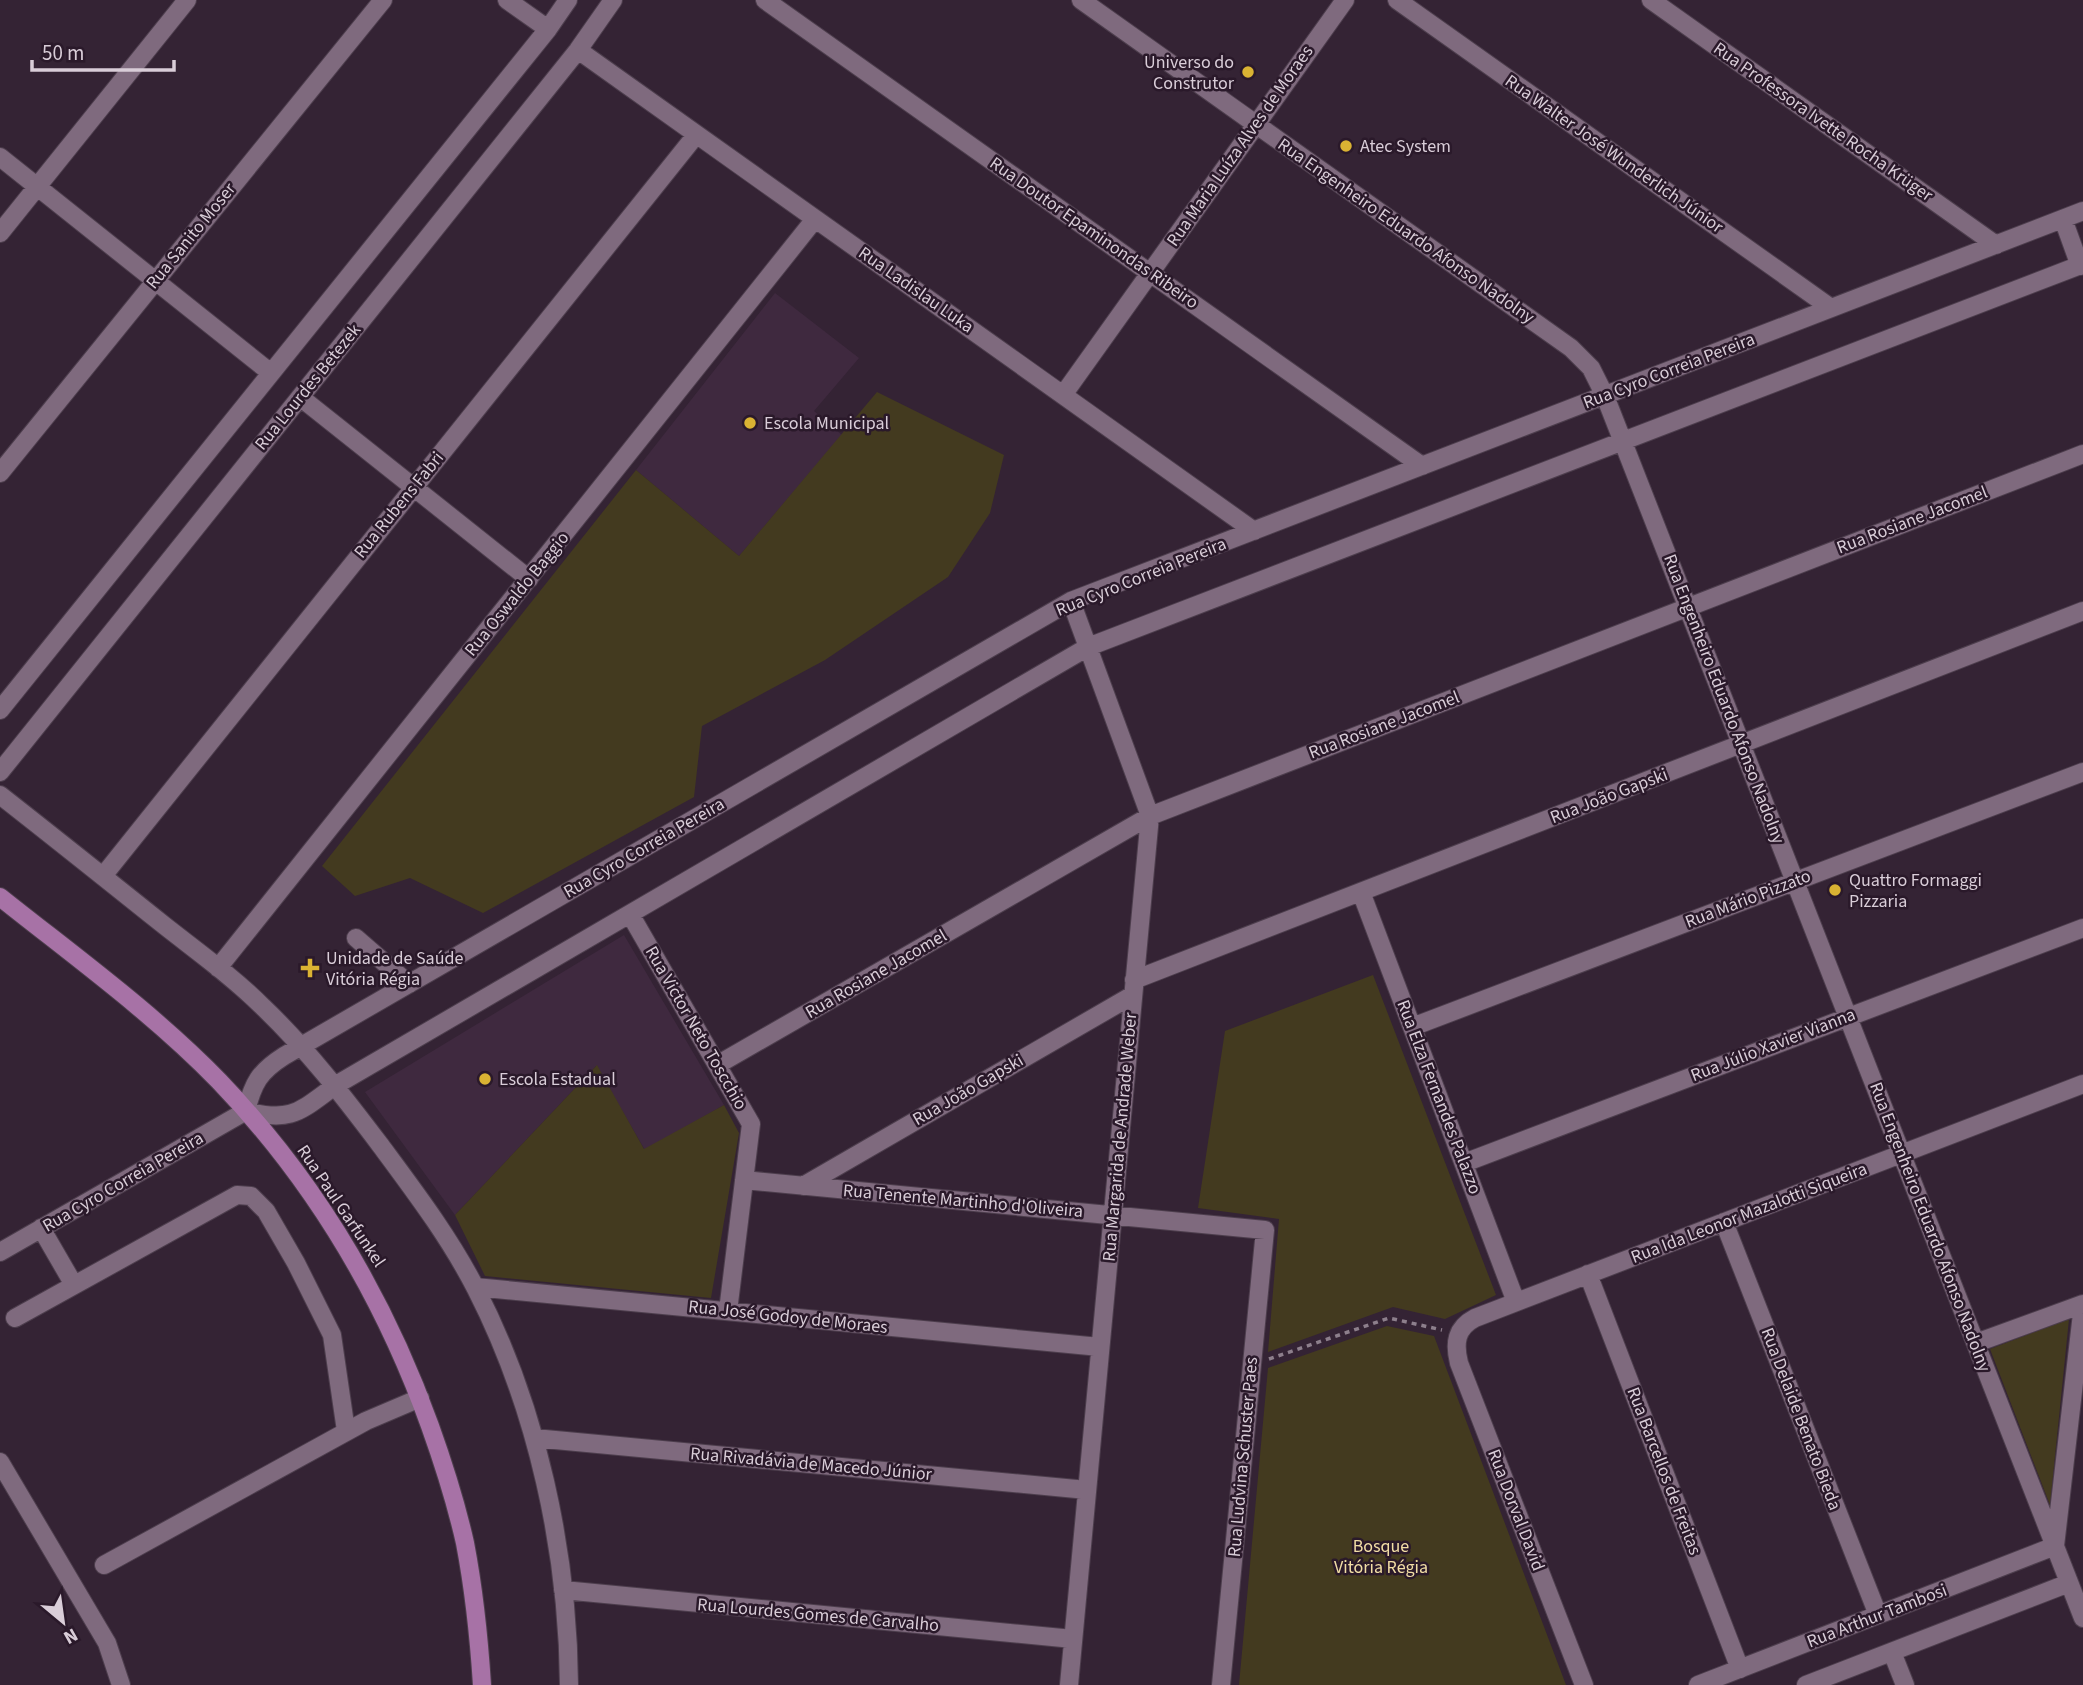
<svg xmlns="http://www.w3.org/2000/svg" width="2083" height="1685" viewBox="0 0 2083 1685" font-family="'Source Sans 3',sans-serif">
	<rect width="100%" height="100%" fill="#342334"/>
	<path fill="#3f293f" d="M775,293L859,358L814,411L842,435L739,556L636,470Z
		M624,935L724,1105L645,1150L596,1066L455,1215L365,1092Z"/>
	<path fill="#433a1f" d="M877,392L1004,455L990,513L948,577L825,660L702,726L694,797L483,913L410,878L355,896L322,866L636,470L739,556Z
		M1373,975L1496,1295L1445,1319L1393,1307L1268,1352L1279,1219L1198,1208L1225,1031Z
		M597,1065L644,1149L724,1105L739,1133L711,1298L485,1276L455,1215Z
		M2069,1319L2050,1505L1990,1349Z
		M1387,1326L1434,1336L1566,1685H1239L1268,1368Z"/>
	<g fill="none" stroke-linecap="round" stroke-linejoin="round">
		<g stroke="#4d3e4d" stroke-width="20">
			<path id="minor" d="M507,0L548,29
				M765,0L1422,466
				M1081,0L1571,348L1591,368L1605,396L2083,1618
				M1397,0L1831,308
				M1651,0L1996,245
				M578,50L1254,531
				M0,157L271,373
				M2063,219L2080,266
				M0,233L187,0
				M1063,395L1345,0
				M300,397L529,579
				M0,473L383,0
				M0,710L548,29L568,0
				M0,772L578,50L613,0
				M0,795C55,838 110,882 165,926C198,952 233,977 263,1007C307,1049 344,1097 381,1146C415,1192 450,1238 476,1289C537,1408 568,1551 569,1685
				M103,876L696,135
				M1361,892L1516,1302
				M630,914L751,1124L728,1311
				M356,938L409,984
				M218,968L815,219
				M1134,980L2083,611
				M1412,1027L2083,772
				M717,1065L1150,816L2083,454
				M246,1111C253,1083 259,1072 284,1056L1071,601L2083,211
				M1464,1163L2083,928
				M744,1180L1265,1230L1221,1685
				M803,1186L1133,995
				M1724,1222L1878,1615
				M41,1228L74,1285
				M0,1252L246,1111C292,1123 300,1111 336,1085L1088,647L2083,264
				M1588,1274L1740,1669
				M475,1287L1100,1347
				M15,1318L237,1195L251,1196L266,1211L296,1263L332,1335L346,1431
				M1976,1343L2083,1304
				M534,1438L1087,1490
				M0,1462L107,1643L121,1685
				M104,1565L366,1421L420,1398
				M563,1590L1073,1639
				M1892,1652L1905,1685
				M1069,1685L1150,816L1071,601
				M1584,1685L1459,1363C1454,1343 1456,1328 1475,1318L2083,1084
				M1698,1685L2055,1546L2083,1305
				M1806,1685L2069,1583"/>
		</g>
		<g stroke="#4d3e4d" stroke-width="20">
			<path id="major" d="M0,897C74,956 153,1013 219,1081C314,1180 384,1298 430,1426C444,1465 456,1503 465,1543C474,1590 479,1638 482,1685"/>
		</g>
		<path stroke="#8d7f8c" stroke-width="3.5" stroke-dasharray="5 5" stroke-linecap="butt" d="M1269,1359L1389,1318L1442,1330"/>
		<use href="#minor" stroke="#7f6a7e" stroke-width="18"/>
		<use href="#major" stroke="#a772a6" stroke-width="18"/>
	</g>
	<g fill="#dab333" stroke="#2a192a" stroke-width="2.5">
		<circle cx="1248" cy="72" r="7"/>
		<circle cx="1346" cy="146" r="7"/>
		<circle cx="750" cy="423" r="7"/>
		<circle cx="1835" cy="890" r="7"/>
		<path d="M306.5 957.5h7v7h7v7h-7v7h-7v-7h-7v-7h7z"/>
		<circle cx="485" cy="1079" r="7"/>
	</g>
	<g text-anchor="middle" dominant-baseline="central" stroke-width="5" stroke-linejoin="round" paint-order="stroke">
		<g font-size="18" fill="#d9cdd8" stroke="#2a192a" text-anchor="start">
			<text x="1234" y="62" text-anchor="end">Universo do<tspan x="1234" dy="21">Construtor</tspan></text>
			<text x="1360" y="146">Atec System</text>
			<text x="764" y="423">Escola Municipal</text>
			<text x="1849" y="880">Quattro Formaggi<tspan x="1849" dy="21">Pizzaria</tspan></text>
			<text x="326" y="958">Unidade de Saúde<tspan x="326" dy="21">Vitória Régia</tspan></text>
			<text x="499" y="1079">Escola Estadual</text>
		</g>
		<g font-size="18" fill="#d9cdd8" stroke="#2a192a">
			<text transform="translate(1823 122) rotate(35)">Rua Professora Ivette Rocha Krüger</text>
			<text transform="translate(1240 146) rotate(-55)">Rua Maria Luíza Alves de Moraes</text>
			<text transform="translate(1614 154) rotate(35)">Rua Walter José Wunderlich Júnior</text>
			<text transform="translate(1406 231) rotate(35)">Rua Engenheiro Eduardo Afonso Nadolny</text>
			<text transform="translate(1094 233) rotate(35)">Rua Doutor Epaminondas Ribeiro</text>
			<text transform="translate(191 236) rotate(-51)">Rua Sanito Moser</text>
			<text transform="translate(916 290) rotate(35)">Rua Ladislau Luka</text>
			<text transform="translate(1669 371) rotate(-21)">Rua Cyro Correia Pereira</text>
			<text transform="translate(308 387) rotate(-51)">Rua Lourdes Betezek</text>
			<text transform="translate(399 505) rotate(-51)">Rua Rubens Fabri</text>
			<text transform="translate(1912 520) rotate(-21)">Rua Rosiane Jacomel</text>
			<text transform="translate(1141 577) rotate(-22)">Rua Cyro Correia Pereira</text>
			<text transform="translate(517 594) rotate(-51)">Rua Oswaldo Baggio</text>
			<text transform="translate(1724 699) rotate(69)">Rua Engenheiro Eduardo Afonso Nadolny</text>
			<text transform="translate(1384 725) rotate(-21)">Rua Rosiane Jacomel</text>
			<text transform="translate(1609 796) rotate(-21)">Rua João Gapski</text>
			<text transform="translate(644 848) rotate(-30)">Rua Cyro Correia Pereira</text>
			<text transform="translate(1748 899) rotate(-21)">Rua Mário Pizzato</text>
			<text transform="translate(876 974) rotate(-30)">Rua Rosiane Jacomel</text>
			<text transform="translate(696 1028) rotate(60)">Rua Victor Neto Toscchio</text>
			<text transform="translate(1773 1045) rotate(-21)">Rua Júlio Xavier Vianna</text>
			<text transform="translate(968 1090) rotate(-30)">Rua João Gapski</text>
			<text transform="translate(1439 1097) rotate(69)">Rua Elza Fernandes Palazzo</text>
			<text transform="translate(1120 1137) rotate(-85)">Rua Margarida de Andrade Weber</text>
			<text transform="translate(123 1182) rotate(-30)">Rua Cyro Correia Pereira</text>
			<text transform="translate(963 1201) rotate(5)">Rua Tenente Martinho d'Oliveira</text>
			<text transform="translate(341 1206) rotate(56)">Rua Paul Garfunkel</text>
			<text transform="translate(1749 1213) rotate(-21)">Rua Ida Leonor Mazalotti Siqueira</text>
			<text transform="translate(1930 1227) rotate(69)">Rua Engenheiro Eduardo Afonso Nadolny</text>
			<text transform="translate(788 1317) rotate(6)">Rua José Godoy de Moraes</text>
			<text transform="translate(1801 1419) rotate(69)">Rua Delaide Benato Bieda</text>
			<text transform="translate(1243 1457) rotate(-85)">Rua Ludvina Schuster Paes</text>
			<text transform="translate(811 1464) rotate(5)">Rua Rivadávia de Macedo Júnior</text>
			<text transform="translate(1664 1471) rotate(69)">Rua Barcellos de Freitas</text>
			<text transform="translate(1516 1510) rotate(69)">Rua Dorval David</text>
			<text transform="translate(818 1615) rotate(5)">Rua Lourdes Gomes de Carvalho</text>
			<text transform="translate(1877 1616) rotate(-21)">Rua Arthur Tambosi</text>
		</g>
		<g font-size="18" fill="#f2dea5" stroke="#2a192a">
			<text x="1381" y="1546">Bosque<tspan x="1381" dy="21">Vitória Régia</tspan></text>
		</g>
	</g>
	<g transform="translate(63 1622) rotate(151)" stroke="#2a192a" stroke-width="5" paint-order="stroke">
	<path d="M0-5L12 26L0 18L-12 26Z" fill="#d9cdd8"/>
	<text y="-10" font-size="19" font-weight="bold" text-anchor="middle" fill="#d9cdd8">N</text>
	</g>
	<path d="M32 60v10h142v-10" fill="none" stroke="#d9cdd8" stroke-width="3.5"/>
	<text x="42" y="60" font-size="21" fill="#d9cdd8" stroke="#2a192a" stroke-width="5" paint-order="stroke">50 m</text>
</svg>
